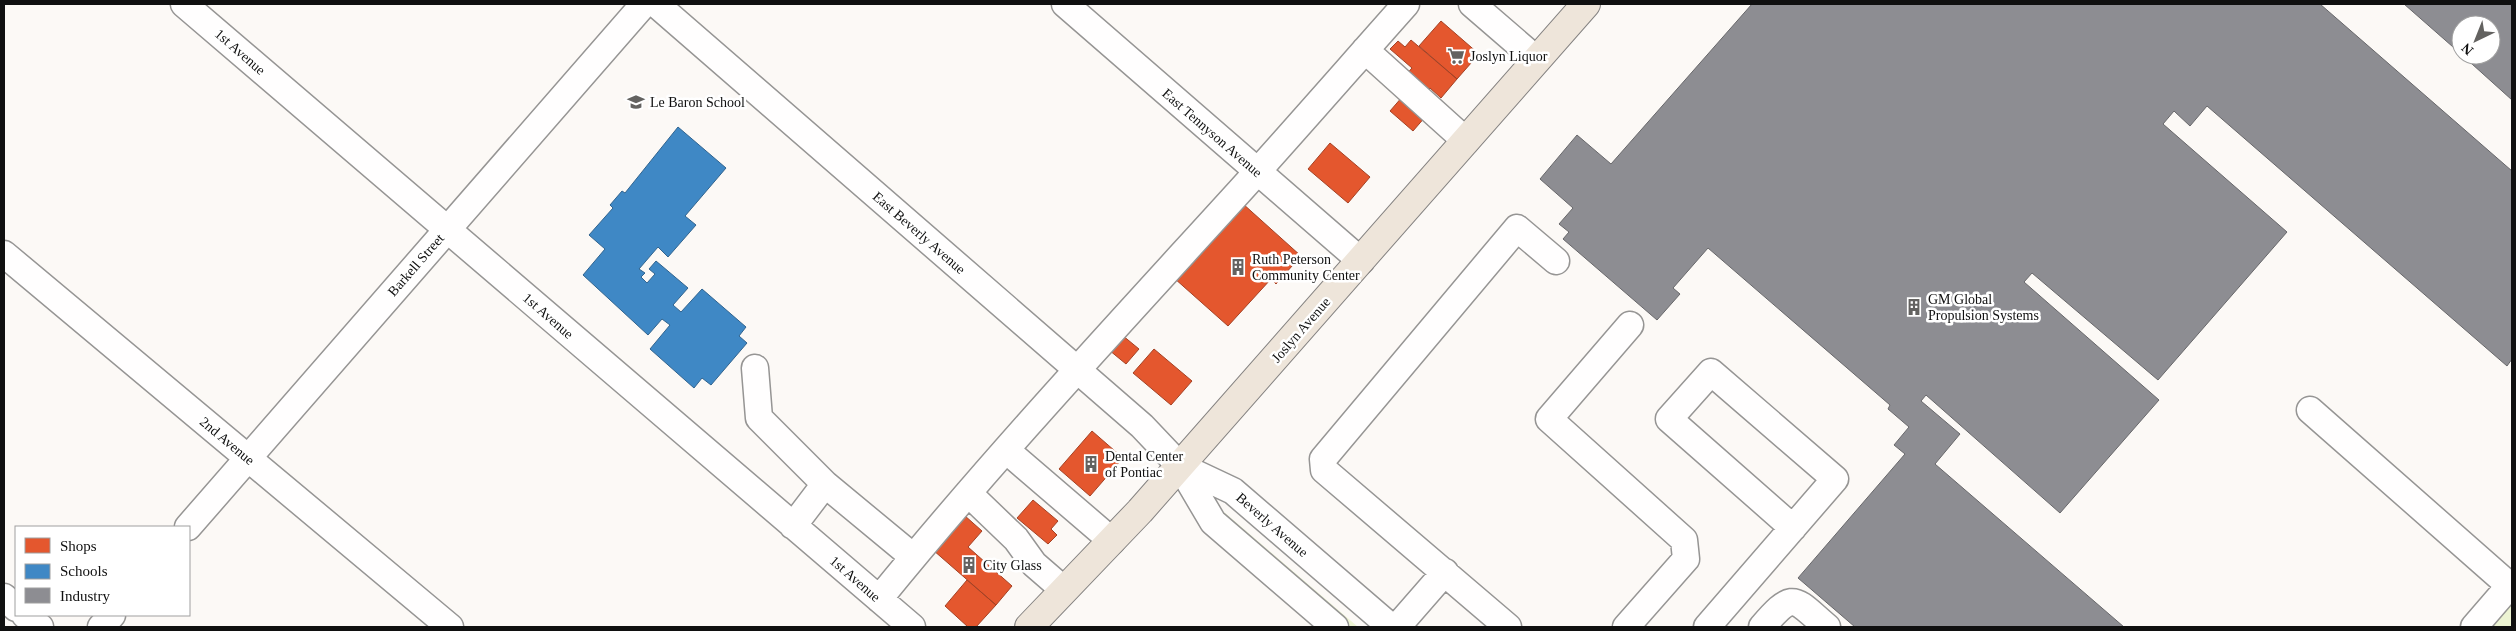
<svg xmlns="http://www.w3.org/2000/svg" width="2516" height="631" viewBox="0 0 2516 631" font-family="Georgia,serif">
	<rect width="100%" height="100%" fill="#fcf9f6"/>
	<path fill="#edf4d3" d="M1221,512H1224L1358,627H1351L1221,515Z
		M2512,599V627H2492L2491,625Z"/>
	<path fill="#e4572e" stroke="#a44225" d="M1441,21L1479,54L1457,79L1419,46Z
		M1411,40L1457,79L1441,98L1430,88L1424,95L1404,77L1412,68L1390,49L1398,41L1405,47Z
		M1403,96L1426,116L1413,131L1390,111Z
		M1330,143L1370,177L1348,203L1308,169Z
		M1242,203L1301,256L1276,284L1271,279L1228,326L1174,278Z
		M1122,335L1139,349L1126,364L1109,350Z
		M1154,349L1192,381L1171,405L1133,373Z
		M1092,431L1123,458L1090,496L1059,469Z
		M1033,500L1058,521L1051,529L1057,535L1048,544L1017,518Z
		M964,515L982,531L968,547L1012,586L996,605L933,550Z
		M967,580L996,605L976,627H968L945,606Z"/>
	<path fill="#3f88c5" stroke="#31648f" d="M678,127L726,168L685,216L696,225L668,257L658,247L639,269L645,273L641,277L647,283L655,274L649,269L656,261L662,266L688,288L673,305L681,312L702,289L746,327L739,336L747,343L711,385L702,378L694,388L650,349L670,325L662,319L648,335L583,275L605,249L589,235L613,208L610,205L622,191L625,193Z"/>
	<path fill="#8d8d92" stroke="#68686b" d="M1752,4H2320L2512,171V359L2507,366L2207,106L2190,126L2174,111L2163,124L2287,232L2158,380L2032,273L2024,282L2159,400L2060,513L1926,395L1921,401L1960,434L1935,464L2124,627H1855L1798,578L1905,454L1894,445L1909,427L1888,409L1890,405L1708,248L1673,288L1680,294L1657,320L1563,239L1569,232L1559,224L1573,208L1540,179L1577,135L1611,164Z
		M2404,4H2512V100L2462,55H2491V25H2461V54Z"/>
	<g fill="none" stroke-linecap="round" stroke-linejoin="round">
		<g stroke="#969594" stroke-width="29">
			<path id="minor" d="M184,4L912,627
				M656,4L1142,426L1180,466L1213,522L1335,627
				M1065,4L1361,261
				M1472,4L1537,60
				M1365,50L1466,141
				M4,254L450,627
				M755,368L759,418L825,484L793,526
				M2310,410L2510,586
				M1006,450L1112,541
				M1180,466L1233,491L1391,627
				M825,484L906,551
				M968,493L1016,539L1034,564L1064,590
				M188,527L644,4
				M4,597L16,608
				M879,599C993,459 1117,326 1239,192C1295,130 1350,67 1406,4
				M25,615L40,627
				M101,627L112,615
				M1397,627L1445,572
				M1508,627L1324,470L1323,459L1517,228L1556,261
				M1626,627L1686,559L1684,540L1549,419L1630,325
				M1707,627L1835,479L1711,372L1669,419L1793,528
				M1762,627C1794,590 1793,598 1827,627
				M2474,627L2512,583"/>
		</g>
		<g stroke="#848281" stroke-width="30">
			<path id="major" d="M1029,627L1140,511L1586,4"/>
		</g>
		<use href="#minor" stroke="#fffefe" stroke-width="26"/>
		<use href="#major" stroke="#eee5da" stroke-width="28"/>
	</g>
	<defs>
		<g id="supermarket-bare" transform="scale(1.35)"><path d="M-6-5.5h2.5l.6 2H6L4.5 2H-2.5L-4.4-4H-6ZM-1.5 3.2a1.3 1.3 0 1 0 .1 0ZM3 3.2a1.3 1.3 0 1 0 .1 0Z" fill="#636260" stroke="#fff" stroke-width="2.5" paint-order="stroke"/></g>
		<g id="school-bare" transform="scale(1.35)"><path d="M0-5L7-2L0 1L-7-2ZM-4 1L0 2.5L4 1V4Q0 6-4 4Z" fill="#636260" stroke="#fff" stroke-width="2.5" paint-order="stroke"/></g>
		<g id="building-bare" transform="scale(1.35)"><path d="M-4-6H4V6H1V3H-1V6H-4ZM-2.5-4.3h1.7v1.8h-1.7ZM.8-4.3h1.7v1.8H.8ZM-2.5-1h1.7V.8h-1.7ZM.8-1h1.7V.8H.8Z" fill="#636260" stroke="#fff" stroke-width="2.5" paint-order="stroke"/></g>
	</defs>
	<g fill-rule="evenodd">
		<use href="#supermarket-bare" x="1456" y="56"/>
		<use href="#school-bare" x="636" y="102"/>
		<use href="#building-bare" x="1238" y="267"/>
		<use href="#building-bare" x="1914" y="307"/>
		<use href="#building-bare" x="1091" y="464"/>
		<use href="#building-bare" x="969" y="565"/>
	</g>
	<g text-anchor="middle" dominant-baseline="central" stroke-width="5" stroke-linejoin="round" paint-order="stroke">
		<g font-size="14" fill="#101010" stroke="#fff">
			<text transform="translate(240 52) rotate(41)">1st Avenue</text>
			<text transform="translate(1212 133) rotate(41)">East Tennyson Avenue</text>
			<text transform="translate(919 233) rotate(41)">East Beverly Avenue</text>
			<text transform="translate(416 265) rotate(-49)">Barkell Street</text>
			<text transform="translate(548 316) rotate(41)">1st Avenue</text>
			<text transform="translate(1301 330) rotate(-49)">Joslyn Avenue</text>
			<text transform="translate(227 441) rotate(40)">2nd Avenue</text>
			<text transform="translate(1272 525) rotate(41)">Beverly Avenue</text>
			<text transform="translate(855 579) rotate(41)">1st Avenue</text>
		</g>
		<g font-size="14" fill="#101010" stroke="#fff" text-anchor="start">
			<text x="1470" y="56">Joslyn Liquor</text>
			<text x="650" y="102">Le Baron School</text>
			<text x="1252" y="259">Ruth Peterson<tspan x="1252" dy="16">Community Center</tspan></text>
			<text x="1928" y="299">GM Global<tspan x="1928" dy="16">Propulsion Systems</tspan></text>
			<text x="1105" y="456">Dental Center<tspan x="1105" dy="16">of Pontiac</tspan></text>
			<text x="983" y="565">City Glass</text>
		</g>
	</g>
	<rect width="2516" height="631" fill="none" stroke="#101010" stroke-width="10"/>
	<rect x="15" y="526" width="175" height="90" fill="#ffffff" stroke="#9f9f9f"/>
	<rect x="25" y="538" width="25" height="15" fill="#e4572e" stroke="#9f9f9f"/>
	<text x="60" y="551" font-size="15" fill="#101010">Shops</text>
	<rect x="25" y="564" width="25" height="15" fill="#3f88c5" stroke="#9f9f9f"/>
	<text x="60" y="576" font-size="15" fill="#101010">Schools</text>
	<rect x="25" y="588" width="25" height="15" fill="#8d8d92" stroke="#9f9f9f"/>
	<text x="60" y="601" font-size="15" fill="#101010">Industry</text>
	<g transform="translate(2476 40) rotate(223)"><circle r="24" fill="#ffffff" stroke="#9f9f9f"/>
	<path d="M0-4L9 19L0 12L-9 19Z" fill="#636260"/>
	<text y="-8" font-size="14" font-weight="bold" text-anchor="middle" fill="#101010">N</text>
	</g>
</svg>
